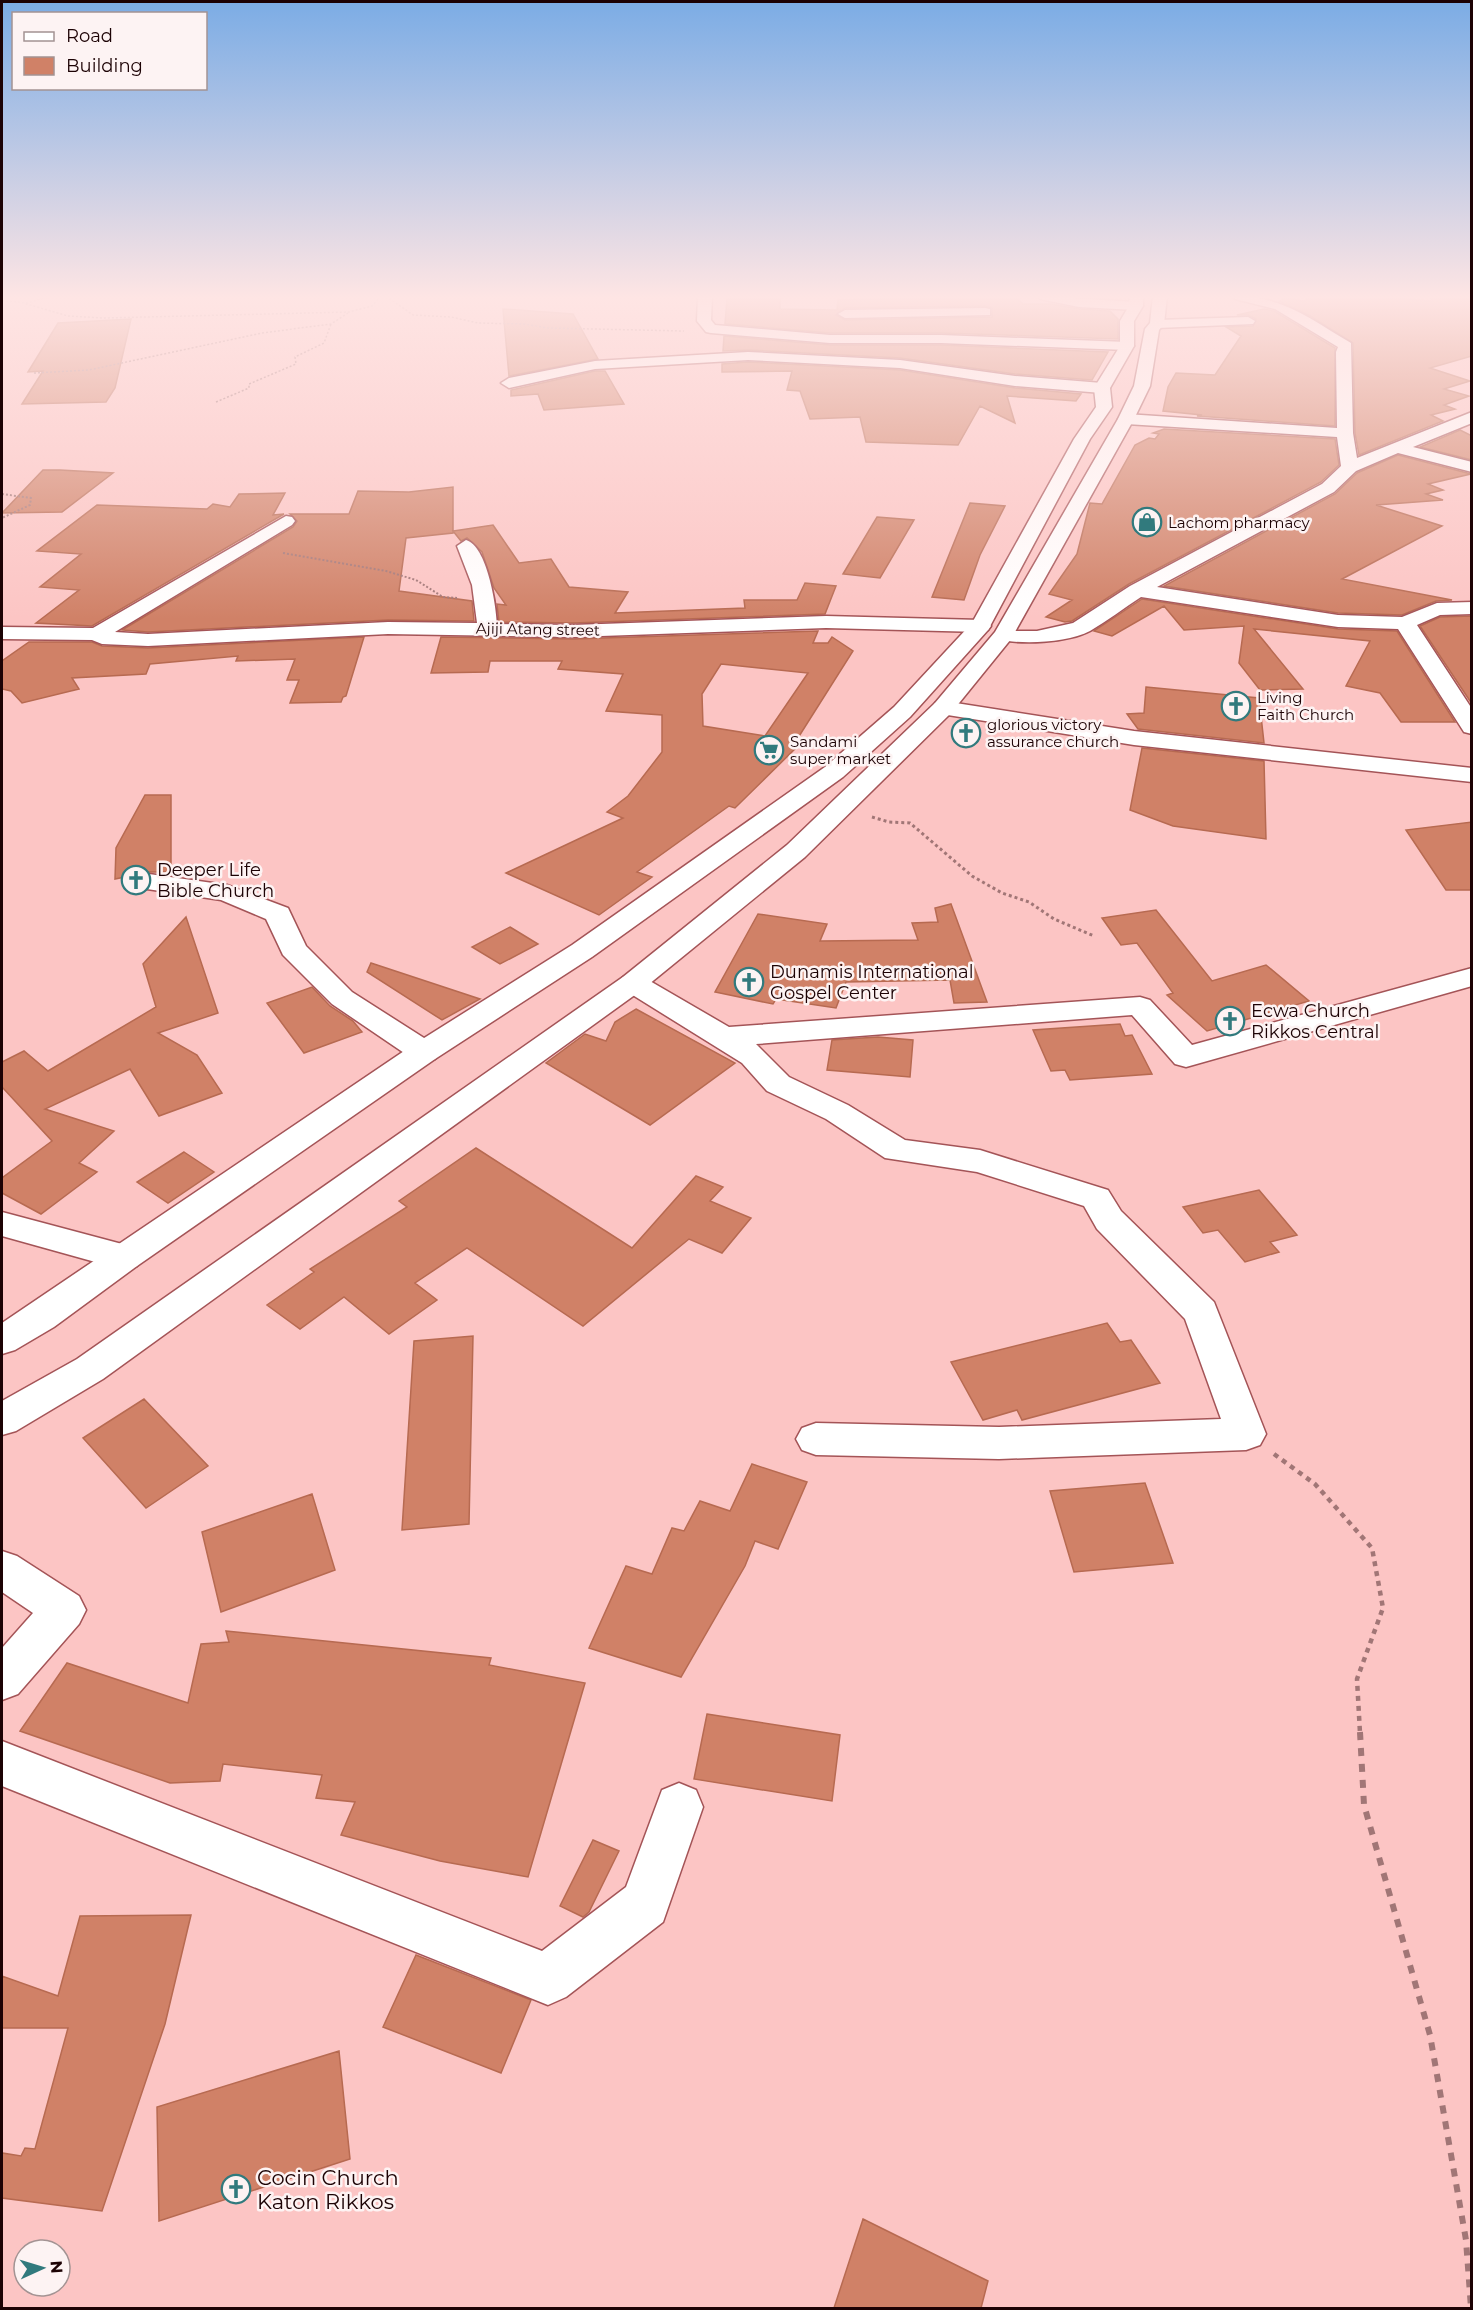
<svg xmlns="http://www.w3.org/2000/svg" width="1473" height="2310" viewBox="0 0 1473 2310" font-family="Montserrat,sans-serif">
	<rect width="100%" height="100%" fill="#fcc5c4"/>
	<path fill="#d08167" stroke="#b76a51" stroke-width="1.5" fill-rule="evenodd" d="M1015,296L1023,304H1051L1079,309L1110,311L1118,319V339L941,333H830L725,324L727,299H780V309L837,310L838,300ZM985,306L992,308V317L845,320L836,315L845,308Z
		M1316,296H1368L1432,301L1431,298L1472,297V356L1430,368L1470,381L1444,389L1469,396L1444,405L1455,409L1431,415L1443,421L1359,455L1355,433L1353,343L1310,316L1279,301L1286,298L1303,301Z
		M503,309L573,314L598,359L509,376Z
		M1264,309L1274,311L1335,348V426L1197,416L1202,415L1163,411L1168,387L1176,373L1215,375L1241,336L1226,327L1253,326L1256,319L1248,315H1237Z
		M131,319L115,388L106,402L22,404L43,371L28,372L58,323Z
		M724,336L830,345H941L1108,352L1092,380L1015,374L900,358L748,350L723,351Z
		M748,362L900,370L1015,388L1081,394L1076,401L1007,396L1015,423L980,406L958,445L866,442L860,417L810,419L800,391L787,390L792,371L722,372V364Z
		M595,371H605L624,404L544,410L538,394L511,396V390Z
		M1164,429L1335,439L1339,465L1321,482L1129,584L1072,621L1065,622L1046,617L1072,600L1049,594L1077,554L1090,503L1102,504L1135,445L1149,438L1155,439L1159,434L1153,433Z
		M1460,430L1472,436V460L1420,447Z
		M1398,455L1471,474L1428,484L1443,490L1426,494L1443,500L1376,505L1442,526L1342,579L1452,600L1436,601L1402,615L1338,613L1164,586L1335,494L1357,473Z
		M43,470H60L113,473L62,512L2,513Z
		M453,487V533L406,538L399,591L472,601L474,621L388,620L148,632L122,630L293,527L297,521L290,514H349L358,491L409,492Z
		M285,493L273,515L284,514L92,626L36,623L79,590L40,587L81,554L37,551L97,505L207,509L213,504L230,507L239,494Z
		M970,503L1005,506L980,555L964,600L932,597Z
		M877,517L914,520L880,578L843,574Z
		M493,525L519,563L551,559L569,587L628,592L615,613L745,608L744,600H797L805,583L836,586L825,614L573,623L499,622L497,604L506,605L494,588L482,552L467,538L461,541L453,531Z
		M1142,599L1338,629L1397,631L1455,722H1401L1380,693L1346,686L1370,641L1254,629L1303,689L1260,690L1239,663L1244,626L1184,630L1164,606L1112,636L1094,631Z
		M1472,616V704L1420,626L1440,617Z
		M818,631L813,643H828L832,637L853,651L796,741L802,742L735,808L729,806L637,872L652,877L599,915L506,873L623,818L607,812L628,796L662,752V715L606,711L623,674L558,669L562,661H490L488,672L431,673L441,637L573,639ZM721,664L808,673L765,736L703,726L702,694Z
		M364,637L346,696L343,697L341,702L290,703L299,680H287L295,659L236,661L238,656L150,664L146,674L72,678L79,689L22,703L11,691L2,689V661L29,642H92L102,646L148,648Z
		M1146,687L1259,698L1264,743L1138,729L1127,714L1144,713Z
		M1142,748L1264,761L1266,839L1173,826L1130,810Z
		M145,795H171V872H149L115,879L116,848Z
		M1472,822V890H1446L1406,830Z
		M951,904L987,1002L954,1003L950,980L846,982L836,1008L776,999L773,1004L715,992L758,914L827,924L820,941L918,940L912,923L938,922L935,908Z
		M1156,910L1212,981L1266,965L1309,1001L1207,1031L1167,995L1173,993L1137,943L1121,945L1102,918Z
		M186,917L218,1013L158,1033L197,1055L222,1093L159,1116L130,1069L45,1109L114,1131L79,1163L97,1172L41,1214L2,1193V1178L52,1141L2,1087V1062L24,1051L48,1071L156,1007L143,964Z
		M510,927L538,944L500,964L472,947Z
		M371,963L480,999L442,1020L367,972Z
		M312,987L330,1006L353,1021L362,1032L304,1053L267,1003Z
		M636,1009L735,1063L650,1125L546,1063L585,1034L606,1041L615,1022Z
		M1120,1024L1125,1036L1132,1035L1152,1074L1070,1080L1065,1070L1051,1071L1033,1030Z
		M878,1037L913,1040L910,1077L827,1070L832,1040Z
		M476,1148L632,1248L696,1176L723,1187L710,1201L751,1218L722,1253L689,1239L583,1326L467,1248L415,1283L437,1300L389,1334L344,1297L300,1329L267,1305L314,1272L310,1269L407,1207L399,1201Z
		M184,1152L214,1172L168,1203L137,1182Z
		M1259,1190L1297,1235L1270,1242L1279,1252L1245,1262L1218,1230L1203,1233L1183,1207Z
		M1107,1323L1120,1342L1131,1340L1160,1383L1022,1420L1017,1410L983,1420L951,1362Z
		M473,1336L469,1524L402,1530L414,1341Z
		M144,1399L208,1466L146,1508L83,1438Z
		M752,1464L807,1482L778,1549L755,1541L745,1566L681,1677L589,1648L626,1566L652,1574L672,1528L684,1531L700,1501L730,1511Z
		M1145,1483L1173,1563L1074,1572L1050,1491Z
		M312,1494L335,1570L221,1612L202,1532Z
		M226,1631L491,1658L489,1665L585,1683L528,1877L440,1861L341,1835L355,1802L316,1798L322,1775L223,1764L220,1781L170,1783L20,1731L67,1663L188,1703L201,1644L229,1642Z
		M707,1714L840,1735L832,1801L694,1779Z
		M593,1840L619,1851L589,1912L583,1917L560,1906Z
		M191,1915L165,2024L102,2211L2,2198V2153L21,2156L25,2148L35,2149L68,2028H2V1976L58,1996L80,1916Z
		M416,1955L531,2000L501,2073L383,2027Z
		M339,2051L350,2159L159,2221L157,2107Z
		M863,2219L988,2281L981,2308H834Z"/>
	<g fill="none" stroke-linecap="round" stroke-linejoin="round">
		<g stroke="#a45457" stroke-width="3">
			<path id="minor" d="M698,296H712L711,320L715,325L830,335H941L1127,342L1134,346L1127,350L941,343H830L711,333L706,332L697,321Z
				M1038,296L1136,302L1143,306L1136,310L1079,307L1040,299Z
				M1234,296C1283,296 1310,319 1351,343L1353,433L1357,458L1472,412V423L1413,447L1472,462V472L1398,453L1356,471L1334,492L1157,587L1338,615L1402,617L1437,603L1472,602V614L1440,615L1417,625L1472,709V734L1464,732L1398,629L1338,627L1141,597C1124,608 1107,621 1090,631C1067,643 1021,645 997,639L994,635L997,631H1037L1073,623L1130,586L1322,484L1341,466L1337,437L1126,424L1118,419L1126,414L1337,428L1336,352L1338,347L1275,309L1235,299Z
				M985,308L990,309V315L845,318L838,314L845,310Z
				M1248,317L1255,321L1253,324L1157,328L1150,324L1157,320Z
				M748,352L900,360L1015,376L1102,383L1110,388L1102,393L1015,386L900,368L748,360L595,369L509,388L501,383L509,378L595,361Z
				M286,516L292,517L295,521L292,525L115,632L148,634L388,622L477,623L472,585L457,546L466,540C487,546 496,604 497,624L573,625L826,616L981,620L988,622L991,626L988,630L981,632L826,628L573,637L388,634L148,646L102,644L92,640L2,639V627L93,628Z
				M943,701L1134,731L1472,768V782L1134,745L935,713L932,708L935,703Z
				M149,874L227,885L288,908L306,946L352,992L435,1045L439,1052L435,1059L424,1061L413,1059L332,1004L283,955L266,919L221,900L140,888L136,882L140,876Z
				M1472,968V986L1186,1067L1175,1064L1132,1015L756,1044L789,1077L848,1105L905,1140L980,1150L1108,1190L1121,1211L1214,1302L1266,1434L1260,1445L1246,1450L999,1459L816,1455L802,1450L796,1439L802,1428L816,1423L999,1427L1221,1419L1185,1319L1097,1229L1084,1206L977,1172L885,1158L826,1119L767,1091L742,1063L623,989L618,983L623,977L633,974L643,977L729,1027L1140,997L1150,1000L1192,1045Z
				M2,1212L137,1248L142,1257L137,1266L124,1270L2,1236Z
				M2,1551L17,1556L79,1596L86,1610L79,1624L18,1694L2,1700V1648L33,1613L2,1592Z
				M2,1741L542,1951L626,1887L662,1790L679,1783L696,1790L703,1807L663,1922L566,1997L548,2005L2,1786Z"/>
		</g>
		<g stroke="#a45457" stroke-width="3">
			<path id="secondary" d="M1130,296H1143V306L1134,321V346L1110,388L1112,407L1090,439L988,630L910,717L843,777L592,957L435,1059L137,1266L54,1327L15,1350L2,1354V1323L413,1045L572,945L825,767L894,707L972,623L1074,439L1096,407L1094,388L1120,346V321L1129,306Z
				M1153,296H1167L1164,324L1159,330L1150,386L1134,419L1011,639L951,713L805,857L643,989L103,1379L16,1431L2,1435V1401L77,1359L623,977L787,845L935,703L995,632L1118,419L1134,386L1145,329L1150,323Z"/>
		</g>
		<path stroke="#a17676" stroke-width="1.5" stroke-dasharray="2 2" stroke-linecap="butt" d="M386,296L413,315L451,317L478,323L524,324L548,328L684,331
			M2,301L20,302L68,316L104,318L349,312L372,306L381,296
			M26,303L53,296
			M34,373L89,370L262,333L331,324L348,313
			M216,402L249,388V384L296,364L295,357L324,343L331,324"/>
		<path stroke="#a17676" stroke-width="2" stroke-dasharray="2 2" stroke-linecap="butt" d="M2,494L31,498L30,505L2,518
			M283,553L386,571L416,580L443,597L457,598"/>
		<path stroke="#a17676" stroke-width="3" stroke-dasharray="3 3" stroke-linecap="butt" d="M872,817L889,822L910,823L972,876L1002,893L1029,902L1054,919L1094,936"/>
		<path stroke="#a17676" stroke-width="4.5" stroke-dasharray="5 5" stroke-linecap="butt" d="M1274,1454L1315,1484L1372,1548L1383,1608L1357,1679L1360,1733"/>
		<path stroke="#a17676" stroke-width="6" stroke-dasharray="8 8" stroke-linecap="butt" d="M1360,1732L1364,1805L1430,2035L1466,2240L1471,2308"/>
		<use href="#minor" fill="#fff" fill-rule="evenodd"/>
		<use href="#secondary" fill="#fff" fill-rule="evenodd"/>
	</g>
	<linearGradient id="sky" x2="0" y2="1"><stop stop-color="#7bace5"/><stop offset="0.48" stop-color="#fee5e4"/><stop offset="1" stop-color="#fee5e4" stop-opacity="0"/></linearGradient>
	<rect width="1473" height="619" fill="url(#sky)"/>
	<defs>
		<g id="shop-ring" transform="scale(1.5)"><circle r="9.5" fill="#fdf3f3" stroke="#317a7d" stroke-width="1.5"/><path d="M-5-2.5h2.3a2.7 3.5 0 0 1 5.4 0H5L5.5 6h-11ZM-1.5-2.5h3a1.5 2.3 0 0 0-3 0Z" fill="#317a7d"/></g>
		<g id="church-ring" transform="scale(1.5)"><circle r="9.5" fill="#fdf3f3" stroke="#317a7d" stroke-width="1.5"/><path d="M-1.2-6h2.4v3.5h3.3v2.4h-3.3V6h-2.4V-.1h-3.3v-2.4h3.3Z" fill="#317a7d"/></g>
		<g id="supermarket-ring" transform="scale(1.5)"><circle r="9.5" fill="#fdf3f3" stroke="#317a7d" stroke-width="1.5"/><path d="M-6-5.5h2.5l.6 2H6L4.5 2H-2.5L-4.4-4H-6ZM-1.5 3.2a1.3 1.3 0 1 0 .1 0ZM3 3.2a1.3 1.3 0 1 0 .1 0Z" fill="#317a7d"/></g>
	</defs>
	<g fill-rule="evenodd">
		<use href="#shop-ring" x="1147" y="522"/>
		<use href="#church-ring" x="1236" y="706"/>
		<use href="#church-ring" x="966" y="733"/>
		<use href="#supermarket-ring" x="769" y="750"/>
		<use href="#church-ring" x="136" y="880"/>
		<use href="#church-ring" x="749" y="982"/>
		<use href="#church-ring" x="1230" y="1021"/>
		<use href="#church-ring" x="236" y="2189"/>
	</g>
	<g text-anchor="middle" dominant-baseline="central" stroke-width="5" stroke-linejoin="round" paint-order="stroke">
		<g font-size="15" fill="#1c0204" stroke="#fdf3f3" text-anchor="start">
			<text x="1168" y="522">Lachom pharmacy</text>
			<text x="1257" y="697">Living<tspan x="1257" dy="17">Faith Church</tspan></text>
			<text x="987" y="724">glorious victory<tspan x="987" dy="17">assurance church</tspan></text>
			<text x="790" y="741">Sandami<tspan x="790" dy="17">super market</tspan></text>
		</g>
		<g font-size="15" fill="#1c0204" stroke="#fdf3f3">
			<text transform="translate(538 629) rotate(1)">Ajiji Atang street</text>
		</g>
		<g font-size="18" fill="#1c0204" stroke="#fdf3f3" text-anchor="start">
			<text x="157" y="870">Deeper Life<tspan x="157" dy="21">Bible Church</tspan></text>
			<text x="770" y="972">Dunamis International<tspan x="770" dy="21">Gospel Center</tspan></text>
			<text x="1251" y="1011">Ecwa Church<tspan x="1251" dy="21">Rikkos Central</tspan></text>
		</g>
		<g font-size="21" fill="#1c0204" stroke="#fdf3f3" text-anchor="start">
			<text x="257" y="2177">Cocin Church<tspan x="257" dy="24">Katon Rikkos</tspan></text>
		</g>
	</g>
	<rect width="1473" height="2310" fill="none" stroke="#1c0204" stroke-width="6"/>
	<rect x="12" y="12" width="195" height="78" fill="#fdf3f3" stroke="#a39393" stroke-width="1.5"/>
	<rect x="24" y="32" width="30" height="9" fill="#ffffff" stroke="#a39393" stroke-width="1.5"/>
	<text x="66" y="42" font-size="18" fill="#1c0204">Road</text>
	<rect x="24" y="57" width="30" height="18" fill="#d08167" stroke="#a39393" stroke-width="1.5"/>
	<text x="66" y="72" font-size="18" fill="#1c0204">Building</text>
	<g transform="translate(42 2268) rotate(86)"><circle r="28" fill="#fdf3f3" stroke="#a39393" stroke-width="1.5"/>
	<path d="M0-4.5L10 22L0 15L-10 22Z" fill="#317a7d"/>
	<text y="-9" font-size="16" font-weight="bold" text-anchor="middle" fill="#1c0204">N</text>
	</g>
</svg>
